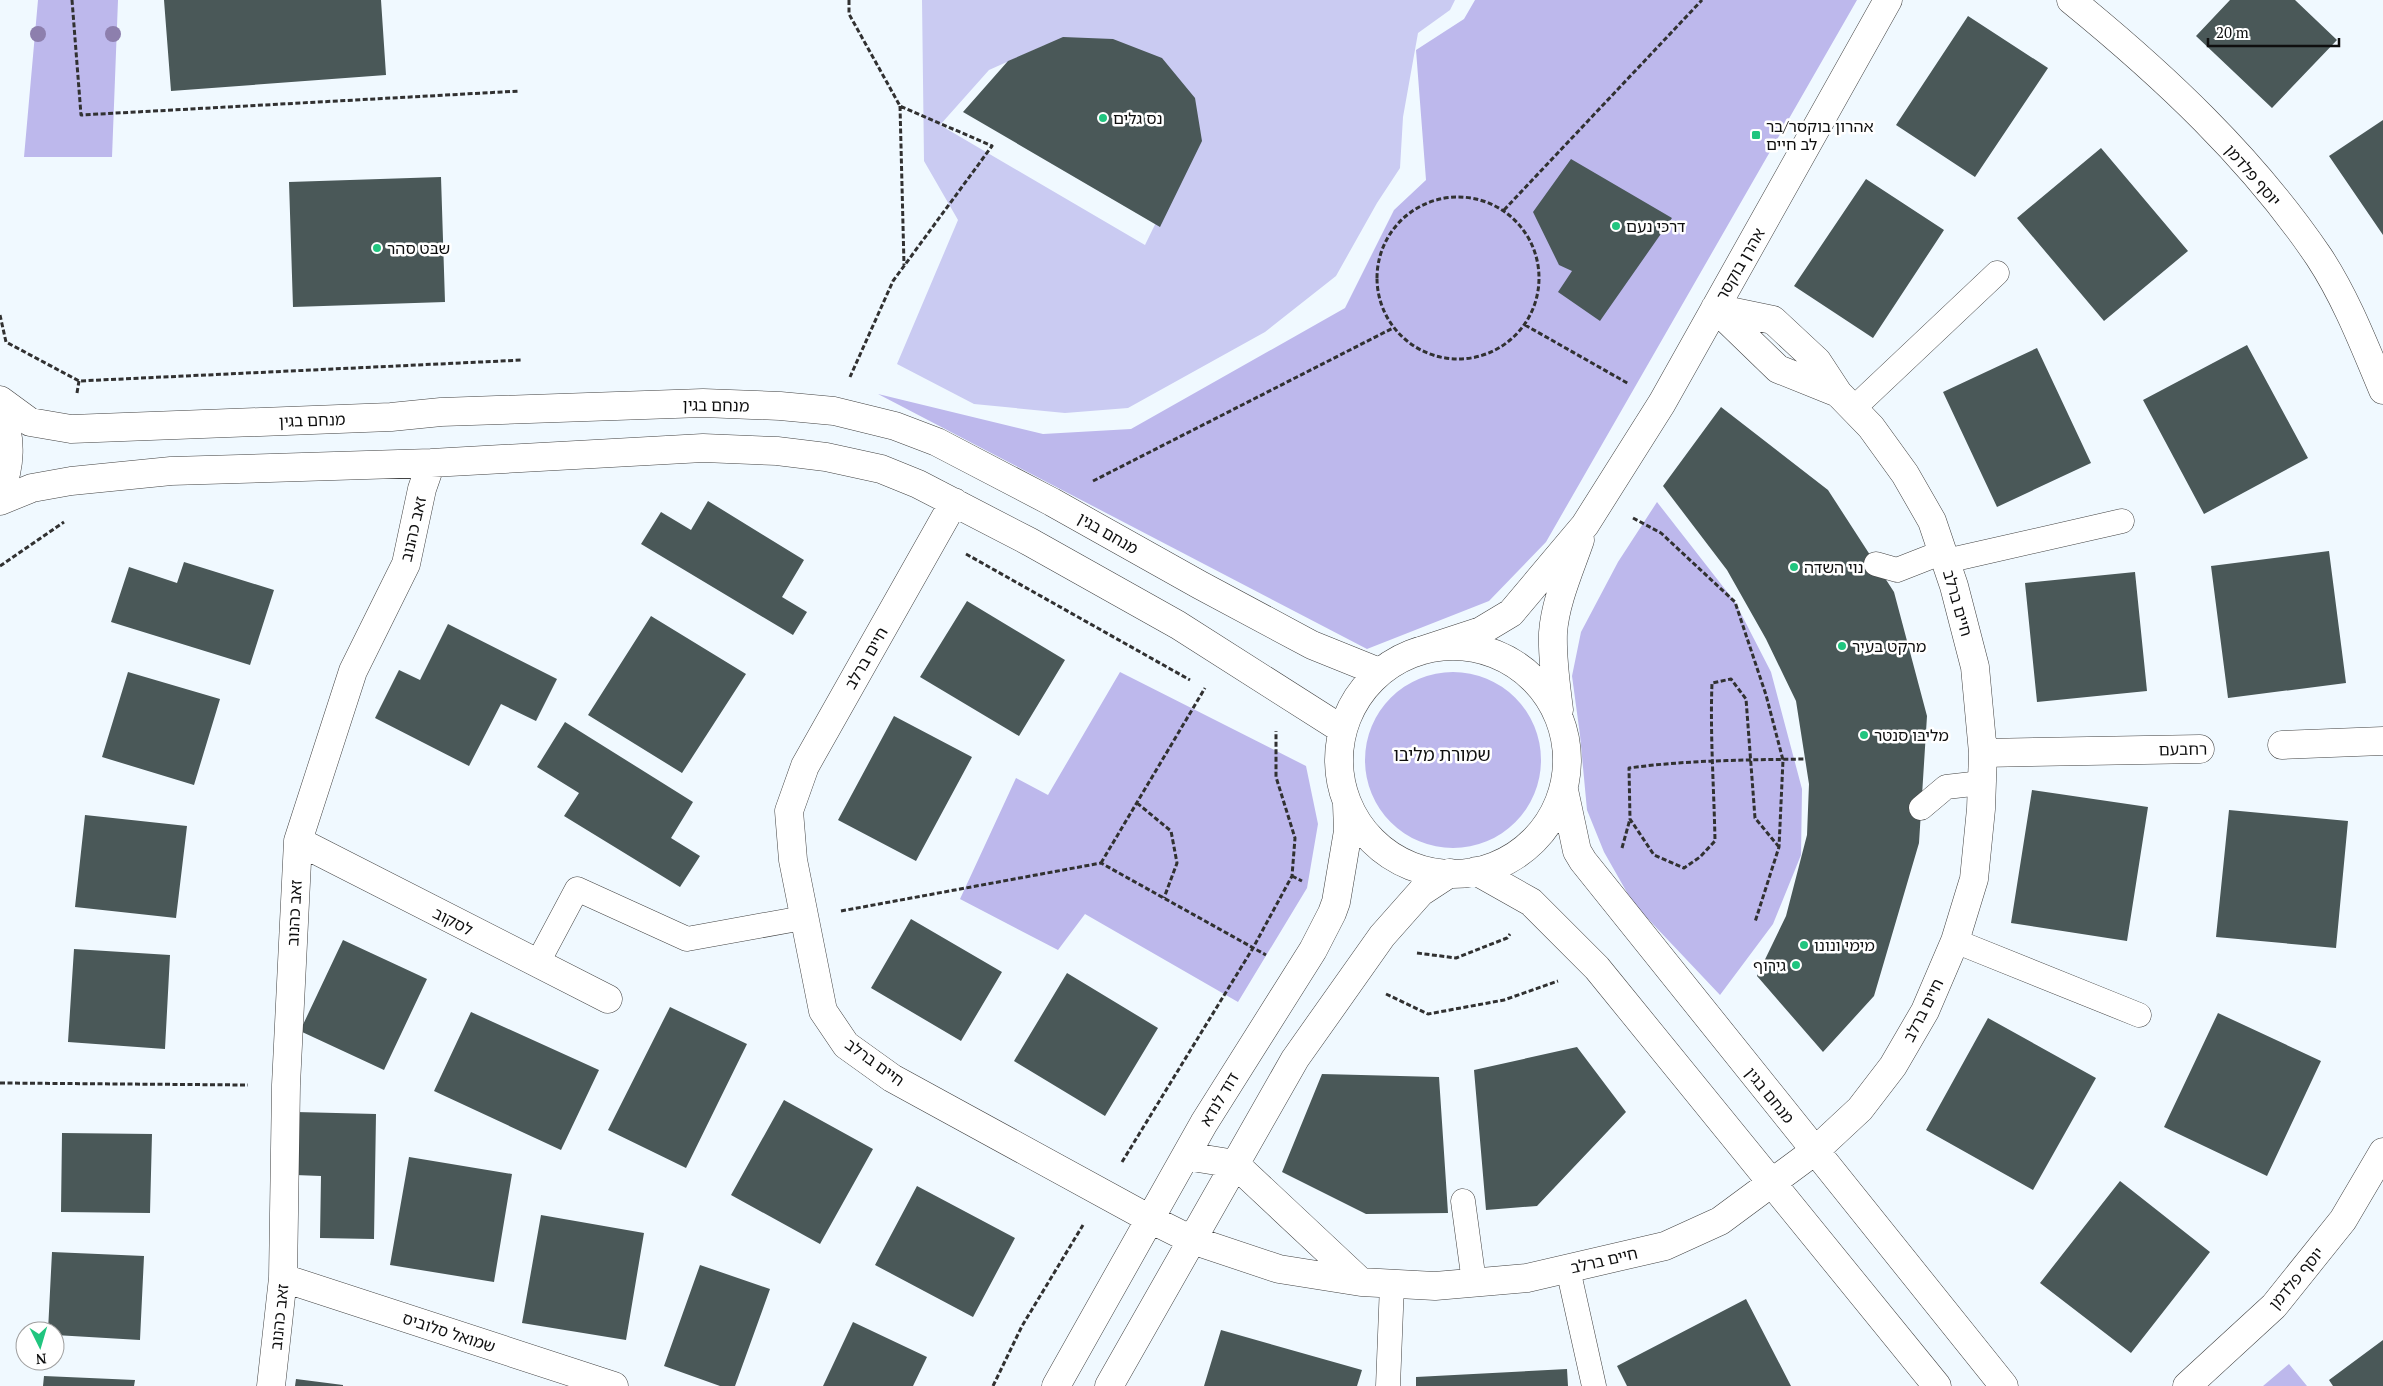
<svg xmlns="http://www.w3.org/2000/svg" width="2383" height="1386" viewBox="0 0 2383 1386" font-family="'PT Serif','Noto Sans Hebrew',serif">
	<rect width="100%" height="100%" fill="#f0f9ff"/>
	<path fill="#bdb8ec" d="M38,0H118L112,157H24Z
		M1475,0H1857L1546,542L1489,601L1367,649L878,394L1043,434L1131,429L1345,308L1394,210L1426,180L1416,50L1464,19Z
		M1657,502L1735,602L1771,672L1802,789L1801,855L1773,924L1720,995L1633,903L1604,852L1587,810L1580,735L1572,676L1581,632L1618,562Z
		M1365 760a88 88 0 1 1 176 0a88 88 0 1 1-176 0Z
		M1120,672L1306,766L1318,824L1307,888L1238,1002L1085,914L1058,950L960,899L1016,778L1048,795Z
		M2289,1364L2307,1386H2263Z"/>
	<path fill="#cacbf2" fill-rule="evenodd" d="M922,0H1455L1450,10L1418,33L1403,117L1400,168L1377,203L1336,276L1265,332L1128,408L1065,413L974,404L897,364L958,220L924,161ZM1045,45L1190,153L1145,245L940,125L989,70Z"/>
	<path fill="#4a5858" d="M164,0H381L386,75L171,91Z
		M2230,0H2295L2337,40L2272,108L2196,36Z
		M1968,16L2048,68L1975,177L1896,125Z
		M1063,37L1113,39L1162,58L1195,98L1202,141L1160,227L963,112L1008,61Z
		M2383,120V235L2329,156Z
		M2101,148L2188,251L2104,321L2017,218Z
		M1571,159L1672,218L1600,321L1558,292L1572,271L1559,265L1533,212Z
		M441,177L445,302L293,307L289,182Z
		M1866,179L1944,230L1873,338L1794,286Z
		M2247,345L2308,458L2204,514L2143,400Z
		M2037,348L2091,463L1997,507L1943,392Z
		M1721,407L1828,490L1894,592L1927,716L1919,843L1874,996L1823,1052L1757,976L1786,916L1807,835L1809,784L1796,701L1766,639L1727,570L1663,486Z
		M708,501L804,560L782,597L807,612L793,635L641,544L661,512L691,530Z
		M2329,551L2346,683L2228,698L2211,566Z
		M184,562L274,590L250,665L111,622L129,567L177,583Z
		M2135,572L2147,691L2037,702L2025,583Z
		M967,601L1065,660L1019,736L920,677Z
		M651,616L746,674L682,773L588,715Z
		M448,624L557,679L536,721L501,704L469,766L375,718L399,670L420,680Z
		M128,672L220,699L194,785L102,757Z
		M894,716L972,757L916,861L838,820Z
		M565,722L693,802L671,838L700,856L680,887L564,816L579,793L537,767Z
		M2032,790L2148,807L2127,941L2011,923Z
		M2229,810L2348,821L2336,948L2216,937Z
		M85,815L187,826L176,918L75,907Z
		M911,919L1002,972L961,1041L871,988Z
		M343,940L427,979L384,1070L300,1031Z
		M74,949L170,955L165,1049L68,1042Z
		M1067,973L1158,1028L1105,1116L1014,1061Z
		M670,1007L747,1044L686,1168L608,1130Z
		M471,1012L599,1070L561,1150L434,1091Z
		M2218,1013L2321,1061L2267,1176L2164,1127Z
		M1988,1018L2096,1078L2033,1190L1926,1130Z
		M1577,1047L1626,1112L1537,1206L1486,1210L1474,1070Z
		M1322,1074L1439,1077L1448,1213L1366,1214L1282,1172Z
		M784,1100L873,1149L820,1244L731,1195Z
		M296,1112L376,1114L374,1239L320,1238L321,1176L295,1175Z
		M62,1133L152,1134L150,1213L61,1212Z
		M409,1157L512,1174L494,1282L390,1265Z
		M2120,1181L2210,1252L2131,1353L2040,1283Z
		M917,1186L1015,1238L973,1317L875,1265Z
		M541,1215L644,1233L626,1340L522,1323Z
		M52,1252L144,1256L140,1340L55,1335V1331H48Z
		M700,1265L770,1289L735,1386H720L664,1366Z
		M1746,1299L1791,1386H1627L1617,1366Z
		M853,1322L927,1357L913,1386H823Z
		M1221,1330L1362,1370L1357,1386H1204Z
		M2383,1340V1386H2333L2329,1380Z
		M1567,1369L1568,1386H1416V1377Z
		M44,1376L135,1380L134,1386H43Z
		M296,1379L343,1385V1386H295Z"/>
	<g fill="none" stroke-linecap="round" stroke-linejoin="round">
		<g stroke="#424242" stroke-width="25">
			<path id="service" d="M1853,409L1997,273
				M1946,561L2122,521
				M1876,564L1897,570L1943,552
				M1921,808L1946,787L1981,783
				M1955,941L2139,1015
				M537,964L577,889L687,939L803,918
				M1463,1201L1474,1282
				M1568,1269L1594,1386
				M1388,1386L1392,1284"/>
		</g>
		<g stroke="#424242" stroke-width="29">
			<path id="minor" d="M2071,0C2163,75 2252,158 2319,257C2346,298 2364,345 2383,390
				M1715,308L1778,369L1838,393
				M0,400L30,422L71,429L391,417L441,412L703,403L780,406L834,411L895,426L937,442L1052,502L1200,585L1312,645L1379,672
				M0,501L32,488L71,481L171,471L431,463L703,448L777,451L826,457L881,469L918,484L1030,542L1178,625L1343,730
				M954,502L805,766L789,811L793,860L823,1011L846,1045L892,1078L1150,1219L1192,1240L1279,1269L1361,1282L1435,1286L1527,1278L1665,1246L1720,1221L1816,1150L1860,1109L1893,1066L1925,1011L1955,941L1974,879L1981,809L1983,753L1975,667L1954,586L1932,521L1905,474L1871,427L1838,393L1817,361L1773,320L1715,308
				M1339 760a114 114 0 1 1 228 0a114 114 0 1 1-228 0Z
				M1414,653L1481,631L1511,613L1585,525L1662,403L1888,0
				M1559,710C1556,685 1552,659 1553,633C1555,602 1570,569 1580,540
				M2282,745L2383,741
				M1983,753L2200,749
				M1564,790L1577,851L1583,861L2004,1386
				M298,841L608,999
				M1476,871L1531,902L1597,968L1937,1386
				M1186,1156L1235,1164L1361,1282
				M283,1278L614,1386
				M271,1386L283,1278L286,1085L298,841L353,671L406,564L422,489L431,463
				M1056,1386L1204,1123L1313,950L1332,913L1336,902L1348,831L1347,804
				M1109,1386L1295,1059L1382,936L1421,892L1450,873
				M2187,1386L2274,1306L2343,1220L2383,1152"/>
		</g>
		<g stroke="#424242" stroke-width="29">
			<path id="tertiary" d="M0,413C13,437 10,468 0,492"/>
		</g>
		<path stroke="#313131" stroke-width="3" stroke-dasharray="5 2.5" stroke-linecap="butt" d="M72,0L81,115L520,91
			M849,0V14L900,106L992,146L893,281L850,377
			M900,106L904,265
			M1377 278a81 81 0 1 1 162 0a81 81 0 1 1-162 0Z
			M1504,210L1702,0
			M0,315L6,342L79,381L523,360
			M1525,325L1629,384
			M77,393L79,381
			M1093,481L1393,328
			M1633,518L1661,533L1735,602L1766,695L1783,760L1779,847L1755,922
			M966,554L1190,680
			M0,566L64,522
			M1137,803L1171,831L1177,863L1164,898
			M1779,847L1755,818L1746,699L1731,679L1712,683C1710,735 1714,788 1715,841L1700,857L1684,868L1654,855L1630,819L1629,768C1688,760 1746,760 1805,759
			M1622,848L1630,819
			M1101,863L1205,688
			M1292,876L1302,881
			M841,911L1101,863L1266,955
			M1417,953L1456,958L1507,938L1510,934
			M1386,994L1428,1014L1504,1000L1558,981
			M0,1083L248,1085
			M1122,1162L1253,948L1292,876L1295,838L1276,777V731
			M993,1386L1022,1326L1083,1225"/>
		<use href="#service" stroke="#fff" stroke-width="24"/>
		<use href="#minor" stroke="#fff" stroke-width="28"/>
		<use href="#tertiary" stroke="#fff" stroke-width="28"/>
	</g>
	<g fill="#8d7fad">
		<circle cx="38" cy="34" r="8"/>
		<circle cx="113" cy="34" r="8"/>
	</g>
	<g fill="#20c57f" stroke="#fff" stroke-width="2">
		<circle cx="1103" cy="118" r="5"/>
		<rect x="1751" y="130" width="10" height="10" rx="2.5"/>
		<circle cx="1616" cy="226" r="5"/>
		<circle cx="377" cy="248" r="5"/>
		<circle cx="1794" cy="567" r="5"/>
		<circle cx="1842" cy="646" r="5"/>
		<circle cx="1864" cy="735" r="5"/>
		<circle cx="1804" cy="945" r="5"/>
		<circle cx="1796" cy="965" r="5"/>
	</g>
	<g text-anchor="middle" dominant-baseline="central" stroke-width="5" stroke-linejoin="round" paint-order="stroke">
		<g font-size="16" fill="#0f0f0f" stroke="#fff" text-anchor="start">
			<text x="1113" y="118">נס גלים</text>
			<text x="1766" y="126">אהרון בוקסר/בר<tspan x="1766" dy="18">לב חיים</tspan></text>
			<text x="1626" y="226">דרכי נעם</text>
			<text x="387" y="248">שבט סהר</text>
			<text x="1804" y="567">נוי השדה</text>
			<text x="1852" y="646">מרקט בעיר</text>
			<text x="1874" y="735">מליבו סנטר</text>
			<text x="1814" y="945">מימי ונונו</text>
			<text x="1786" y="965" text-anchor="end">גירוף</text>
		</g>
		<g font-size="16" fill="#0f0f0f" stroke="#fff">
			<text transform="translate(2253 175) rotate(49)">יוסף פלדמן</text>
			<text transform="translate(1740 264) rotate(-60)">אהרן בוקסר</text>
			<text transform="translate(716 405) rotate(1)">מנחם בגין</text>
			<text transform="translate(312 420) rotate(-2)">מנחם בגין</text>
			<text transform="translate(413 529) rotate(-77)">זאב כהנוב</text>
			<text transform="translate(1108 533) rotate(30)">מנחם בגין</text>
			<text transform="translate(1958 603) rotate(74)">חיים ברלב</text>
			<text transform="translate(866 658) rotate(-60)">חיים ברלב</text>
			<text transform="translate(2183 749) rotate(-1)">רחבעם</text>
			<text transform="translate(294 913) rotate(-87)">זאב כהנוב</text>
			<text transform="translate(453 921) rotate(27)">לסקוב</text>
			<text transform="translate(1923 1010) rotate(-63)">חיים ברלב</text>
			<text transform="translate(875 1062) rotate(36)">חיים ברלב</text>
			<text transform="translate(1770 1095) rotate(51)">מנחם בגין</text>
			<text transform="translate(1219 1099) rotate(-59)">דוד לנדא</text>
			<text transform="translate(1604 1260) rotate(-13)">חיים ברלב</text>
			<text transform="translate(2296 1278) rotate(-50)">יוסף פלדמן</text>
			<text transform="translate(279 1317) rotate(-84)">זאב כהנוב</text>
			<text transform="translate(449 1332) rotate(18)">שמואל סלוביס</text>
		</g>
		<g font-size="18" fill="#0f0f0f" stroke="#fff">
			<text x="1442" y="754">שמורת מליבו</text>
		</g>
	</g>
	<g transform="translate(40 1346) rotate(175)"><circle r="24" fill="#ffffff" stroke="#9f9f9f"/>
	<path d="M0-4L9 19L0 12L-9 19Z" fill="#20c57f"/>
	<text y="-8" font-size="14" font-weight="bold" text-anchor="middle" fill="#0f0f0f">N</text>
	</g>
	<path d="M2208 38v8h131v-8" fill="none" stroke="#0f0f0f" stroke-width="2.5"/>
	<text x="2216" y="38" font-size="15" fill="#0f0f0f" stroke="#ffffff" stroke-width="4" paint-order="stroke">20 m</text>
</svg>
